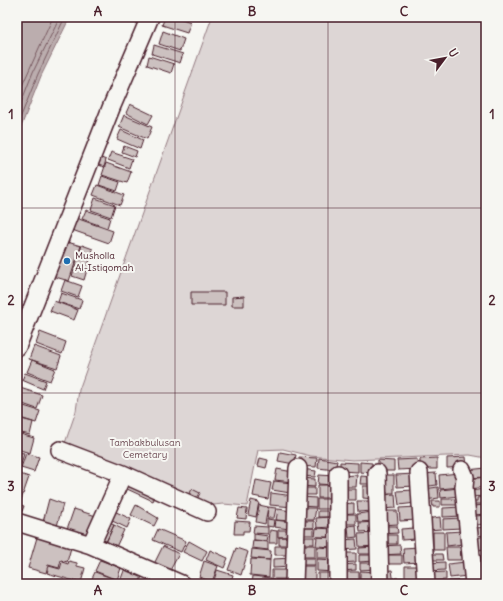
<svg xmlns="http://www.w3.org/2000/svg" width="503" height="601" viewBox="0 0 503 601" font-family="Delius,sans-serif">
	<rect width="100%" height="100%" fill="#f6f6f2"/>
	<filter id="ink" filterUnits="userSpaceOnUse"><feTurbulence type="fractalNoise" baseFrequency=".025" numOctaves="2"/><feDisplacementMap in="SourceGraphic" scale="8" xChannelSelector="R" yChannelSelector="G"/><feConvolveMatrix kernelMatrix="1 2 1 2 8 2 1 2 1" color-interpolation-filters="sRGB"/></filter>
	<g filter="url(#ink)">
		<path fill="#ddd6d5" stroke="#947a80" d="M212,17H486V458L470,455L352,460L311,456L283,449L258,450L247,506L223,504L204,506L63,449L76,411L79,390Z"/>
		<path fill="#bbadae" stroke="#8e747a" d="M17,17H70L41,76L17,137Z"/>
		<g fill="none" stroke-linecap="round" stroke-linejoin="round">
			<path stroke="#77585f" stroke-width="1" d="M17,97L53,17
				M17,113L33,72L60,17
				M17,126L38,74L65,17"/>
		</g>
		<path fill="#ccc1c0" stroke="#4a1f2b" d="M165,17H176L191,22L187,33L162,25Z
			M163,31L184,39L180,51L159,44Z
			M154,45L183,54L180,63L152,54Z
			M149,56L174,64L171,73L147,65Z
			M130,104L153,115L148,124L126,113Z
			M124,115L152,127L147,139L119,127Z
			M121,130L143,140L140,149L117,139Z
			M124,146L137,151L135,157L122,152Z
			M111,152L132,159L129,168L108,160Z
			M99,157L106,160L104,167L96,164Z
			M106,163L131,172L127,183L102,175Z
			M102,176L120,182L117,191L99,185Z
			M97,185L124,195L120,205L93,195Z
			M95,198L115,205L111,217L91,210Z
			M86,210L110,218L107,228L82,219Z
			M76,218L113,231L109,243L72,230Z
			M64,241L81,246L69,281L52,276Z
			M82,245L93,249L84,280L72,276Z
			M65,280L82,286L78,297L61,291Z
			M191,292H225V305H191Z
			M61,293L82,300L79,309L58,302Z
			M244,296V306H232V297Z
			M54,301L78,310L74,320L50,311Z
			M40,332L66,342L62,354L36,344Z
			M34,346L61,356L57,368L29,359Z
			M32,360L55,369L50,381L27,372Z
			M25,373L46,381L43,389L22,380Z
			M20,388L42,395L37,409L17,402Z
			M17,404L40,411L36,423L17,417Z
			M17,418L33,422L30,435L17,432Z
			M17,433L34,438L30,453L17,449Z
			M17,452L24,453L20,468L17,467Z
			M280,452L296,455L294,464L278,461Z
			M26,453L39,457L34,472L21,468Z
			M299,457L317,458L316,467L298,466Z
			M466,457L467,467L447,468V458Z
			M260,458L268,460L266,468L258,466Z
			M319,458L337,461L335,470L318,468Z
			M437,458V469H420V459Z
			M417,459V469L398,470L397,460Z
			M378,460L394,461V471H378Z
			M340,462L358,463V472L340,471Z
			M360,462L372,463V473L360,472Z
			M486,468V477L468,478L467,470Z
			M277,469L293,472L292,482L275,480Z
			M302,469L316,471L315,477L301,476Z
			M17,473L29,477L20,503L17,502Z
			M436,473L437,485L422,487L421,474Z
			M459,473L460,487L440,489L439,475Z
			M414,474L415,486L397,487L396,475Z
			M319,475L334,476L333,485L318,484Z
			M357,475L356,487H339V476Z
			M379,475H394V493H379Z
			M361,476L372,477V484H360Z
			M486,477V487L469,489L468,479Z
			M129,478L155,497L153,501L125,488Z
			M301,478L315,479V487L301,486Z
			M256,480L271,483L268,499L253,496Z
			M274,481L292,483L290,493L272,490Z
			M318,485H335L334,498H318Z
			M363,486H373V499L363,498Z
			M438,487L439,498L425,500L424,489Z
			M302,488H315V495H302Z
			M459,488L460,496L441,498L440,490Z
			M192,489L200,493L197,499L189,495Z
			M339,489H356V500H339Z
			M485,489V496L471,497L470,491Z
			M414,490L416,503L399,505L397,491Z
			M271,493L294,496L293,507L270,505Z
			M395,494L396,508L381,509V495Z
			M302,497L316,498V507L301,506Z
			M486,497V504H472V501H477V498Z
			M49,499L63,504L57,526L43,522Z
			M317,499H335V509H317Z
			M442,499H457L458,505H442Z
			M251,500L259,502L256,517L248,515Z
			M357,501H372L373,511L358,512Z
			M432,501H440V507H433Z
			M354,503V513L340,514V504Z
			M17,504L24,506L20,517L17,516Z
			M136,505L158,518L154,526L131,515Z
			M259,505L268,507L265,524L256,522Z
			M486,505V514L473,515L472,506Z
			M268,507L276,508L274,518H267Z
			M417,507L418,520L400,521L399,508Z
			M461,507L462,516L443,517V508Z
			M239,508L247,509L246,519L237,518Z
			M300,508H316L314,520H300Z
			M74,509L96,516L89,536L67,529Z
			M278,509L291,511L290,521L276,520Z
			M112,510L131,519L127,528L108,519Z
			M318,511H333V517H318Z
			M381,511H397L398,524L382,525Z
			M373,512L374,521L358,522L357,514Z
			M339,514H356V524H340Z
			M486,515V524L477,525L476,516Z
			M330,517V527L317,528L316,518Z
			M440,517L441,529L429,530L427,519Z
			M461,518V528L443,529V519Z
			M267,519L274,520L273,527L267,526Z
			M104,520L114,525L105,544L95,540Z
			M275,520L291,522L290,529L274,527Z
			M235,521L250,522L249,531H243V534H234Z
			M301,521H314V528H301Z
			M376,522V531L360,532L359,523Z
			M114,525L124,530L115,549L105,545Z
			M356,525L357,537L349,538L348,526Z
			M254,526L268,527V534L253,533Z
			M382,526H397L398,533L382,534Z
			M486,527V535L477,536L476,528Z
			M302,528H314V535H302Z
			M316,528L334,529V537H315Z
			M414,528L415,539L402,540L401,529Z
			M158,529L186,541L181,552L153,540Z
			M270,530L277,531V543H269Z
			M278,530H291V537H278Z
			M462,531L463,544L447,546L446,532Z
			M433,532H444V550H433Z
			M376,533V546L359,547L358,534Z
			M38,534L72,544L67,562L61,560L59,568L48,565L46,573L28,568Z
			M254,534L268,536L267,541L254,540Z
			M381,535H397V544H381Z
			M486,536V549L478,550L476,538Z
			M279,537H291L290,545H279Z
			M301,537H314V544H301Z
			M317,537L334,538V547L316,546Z
			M356,539L357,549L340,550V540Z
			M253,540L268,542V550L252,548Z
			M189,541L207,551L202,561L183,552Z
			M301,545H315V557H301Z
			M400,545L401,554L381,555V546Z
			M163,546L179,554L168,574L153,566Z
			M275,546H292V555H275Z
			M317,547L333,548V558H317Z
			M375,547V554H359V548Z
			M419,547L420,562L404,563L403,548Z
			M446,547H460L461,560H447Z
			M236,548L248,552L241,575L228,570Z
			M252,549L271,551L270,560L251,558Z
			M210,550L228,558L224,568L206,560Z
			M339,553H356V562L340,563Z
			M429,554H442L443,560H429Z
			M359,555H375V561L359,562Z
			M382,555H402V564H382Z
			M480,557H486V568H480Z
			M292,558V567L273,568V559Z
			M302,558H315V565H302Z
			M251,559L270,560L269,577L250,575Z
			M317,559L335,560L334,572L317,571Z
			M100,560L121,568L117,580L95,571Z
			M69,561L77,563V566L85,568L81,583L47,573L49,566L60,569L62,562L68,564Z
			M204,561L218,566L212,582L199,577Z
			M445,562V570L428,571L427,563Z
			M465,562L467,576L450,578L448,564Z
			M360,563H376V569L360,570Z
			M356,564V570L340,571V565Z
			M299,566H315V584H299Z
			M405,566H421V579L405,580Z
			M125,568L143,574L139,584H119Z
			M217,570L233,575L230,584H213Z
			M272,570H291L292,579H272Z
			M392,570L394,584H384L382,571Z
			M360,571L377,572V581L360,580Z
			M95,572L117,580L115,584L90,583Z
			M341,572H359V583H341Z
			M446,572V580L429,581L428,573Z
			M318,573H334V582H318Z
			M253,576L271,578V584H252Z
			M395,578H403L404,584H396Z
			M275,580H290V584H275Z
			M421,580V584H406L405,581Z
			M469,580V584H449V581Z"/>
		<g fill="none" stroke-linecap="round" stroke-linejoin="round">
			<g stroke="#4a1f2b" stroke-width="20">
				<path id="minor" d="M17,347L111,108L150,17
					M60,450L123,474
					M462,470L465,477L464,487L474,584
					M419,472L426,584
					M377,473L380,584
					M338,474V584
					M17,522L91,545L181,584
					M91,545L123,474L207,512
					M294,584L298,468"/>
			</g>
			<use href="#minor" stroke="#f6f6f2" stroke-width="17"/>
		</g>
	</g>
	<path fill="none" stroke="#4a1f2b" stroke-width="1" stroke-opacity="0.55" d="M175,17V584M328,17V584M17,208H486M17,393H486"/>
	<circle fill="#1f6fb2" stroke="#f6f6f2" stroke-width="1.5" cx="67" cy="261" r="4"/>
	<g text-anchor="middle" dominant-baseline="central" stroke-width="4" stroke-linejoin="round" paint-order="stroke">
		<g font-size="10" fill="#4a1f2b" stroke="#f6f6f2" text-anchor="start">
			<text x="75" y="255">Musholla<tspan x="75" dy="12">Al-Istiqomah</tspan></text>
		</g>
		<g font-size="10" fill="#6f4d56" stroke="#f6f6f2">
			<text x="145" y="442">Tambakbulusan<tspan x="145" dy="12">Cemetary</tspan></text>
		</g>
	</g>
	<rect width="503" height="601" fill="none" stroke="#f6f6f2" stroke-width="44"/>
	<g transform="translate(445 58) rotate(58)" stroke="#f6f6f2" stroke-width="3" paint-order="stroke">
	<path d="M0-3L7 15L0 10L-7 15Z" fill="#4a1f2b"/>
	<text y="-6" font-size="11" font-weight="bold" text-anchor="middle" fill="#4a1f2b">U</text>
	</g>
	<rect x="22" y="22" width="459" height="557" fill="none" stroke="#4a1f2b" stroke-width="1.5"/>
	<g font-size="13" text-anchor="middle" font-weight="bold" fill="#4a1f2b">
		<text x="98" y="16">A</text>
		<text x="252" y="16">B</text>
		<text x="404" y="16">C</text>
		<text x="11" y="119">1</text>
		<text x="492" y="119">1</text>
		<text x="11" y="305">2</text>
		<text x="492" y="305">2</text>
		<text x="11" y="491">3</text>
		<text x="492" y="491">3</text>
		<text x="98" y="595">A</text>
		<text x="252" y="595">B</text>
		<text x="404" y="595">C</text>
	</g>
</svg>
